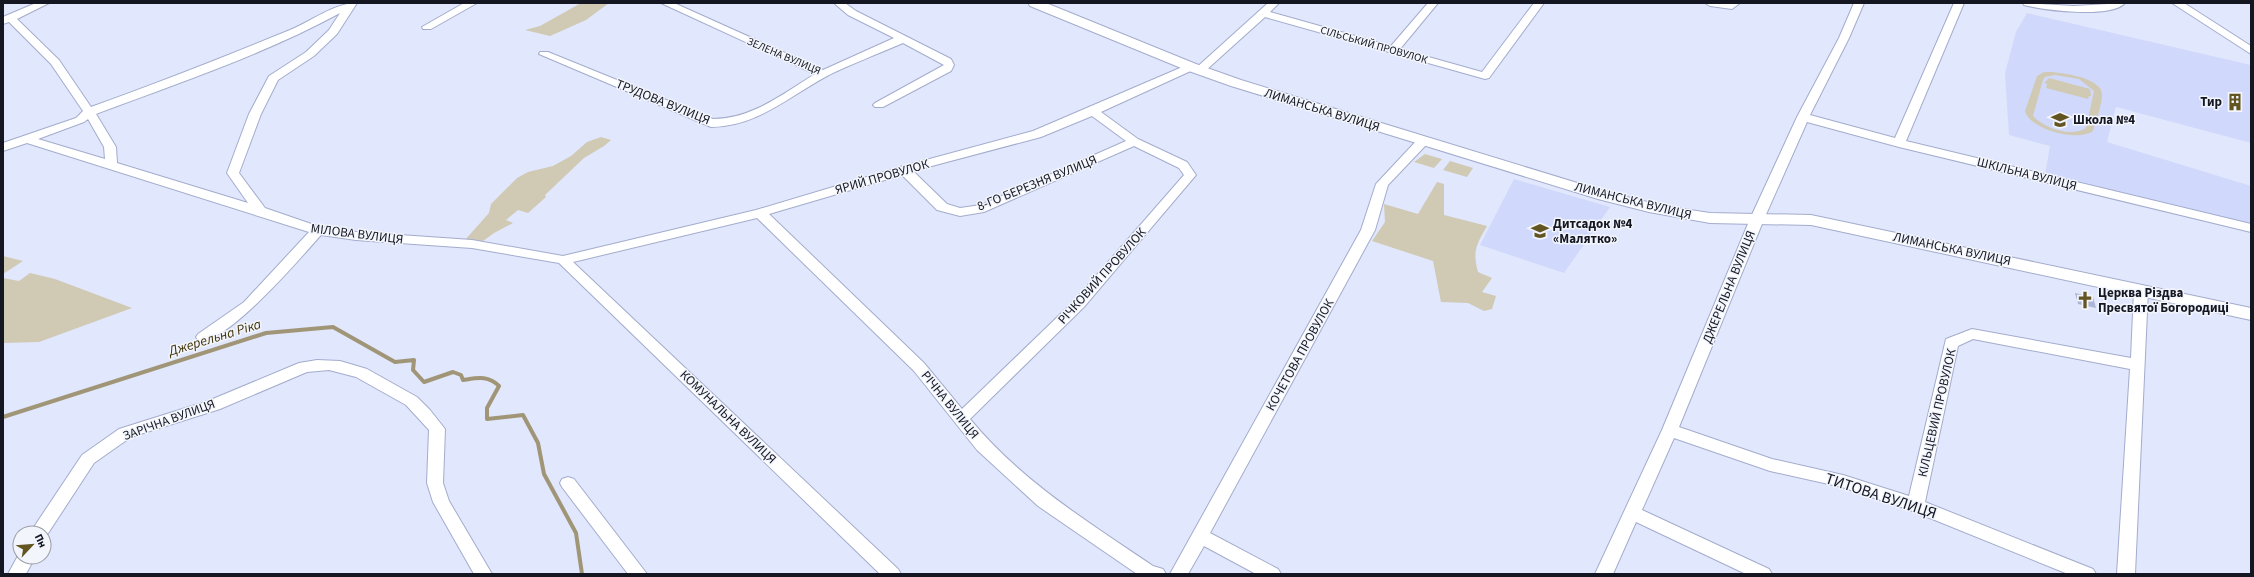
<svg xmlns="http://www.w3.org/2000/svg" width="2254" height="577" viewBox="0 0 2254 577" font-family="'Source Sans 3',sans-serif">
	<rect width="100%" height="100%" fill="#e1e7fc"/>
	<path fill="#d0d9fb" d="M2027,13L2251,65V143L2116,107L2107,142L2251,186V224L2045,175L2050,146L2009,135L2005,73L2016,32Z
		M1514,179L1610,207L1564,273L1480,245Z"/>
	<path fill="#d0c9b4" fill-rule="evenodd" d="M581,3H609L586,20L550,36L525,30L540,26Z
		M2044,72C2056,71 2102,77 2102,94C2102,106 2096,120 2093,131C2078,142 2030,130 2025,111L2037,76ZM2055,75L2079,79L2094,91L2086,128C2071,138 2044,128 2033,116L2043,80L2045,77Z
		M2049,78L2090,89L2091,96H2089L2088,99L2046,88L2047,84L2044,83Z
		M601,137L611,140L604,146L584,158L545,195L546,197L528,213L518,210L506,220L513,223L494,233L483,241L465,240L489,213L491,204L517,178L528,172L553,166L571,156L587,142Z
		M1425,154L1428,155L1442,159L1434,168L1414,162Z
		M1450,161L1473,168L1467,177L1443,170Z
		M1437,182L1444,184V215L1487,226C1477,244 1472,250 1478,272L1492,278L1482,292L1496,296L1492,309L1484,311L1468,303L1441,302L1433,261L1372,241L1385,222L1384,204L1418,214Z
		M3,256L23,261L3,274Z
		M30,273L55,279L132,308L39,342L3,343V278L19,281Z"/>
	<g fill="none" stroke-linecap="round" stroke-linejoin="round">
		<path stroke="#a09677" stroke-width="4" d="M3,417L266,333L333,327L395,362L414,360L413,370L424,382L453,372L461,375L463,380C477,378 488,375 499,386L487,408V419L523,415L538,443L544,474L576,533L582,574"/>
	</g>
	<path fill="#acb5d6" d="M2075,293L2093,297L2096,308L2078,304Z"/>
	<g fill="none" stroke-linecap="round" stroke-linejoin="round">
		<g stroke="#a3accd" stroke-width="2">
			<path id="minor" d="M36,3H49L17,19L59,60L91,107C158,83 224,57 290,30C312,21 334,3 357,3L337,34L314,56L278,80L261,114L239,173L265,208L320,227L356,232L472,240L563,256L756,210L900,167L1033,131L1187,65H1195L1196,67L1195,69L1101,112L1138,139L1187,162L1196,175L1084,307L970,419C1021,481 1088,522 1153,566L1163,569L1166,574H1137L1038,506L977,450L914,371L757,218L573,262L898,569L901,574H880L559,263L472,248L356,240L321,235C302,256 224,348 198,340L196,337L198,334L244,302L309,232L27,143L3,151V143L76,118L83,111L51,64L9,22L3,24V17ZM340,13L329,30L306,52L269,76L249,114L227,173L248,203L117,163L116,147L96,114C178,83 263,55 340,13ZM1092,116L1126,141L981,205L960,208L947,204L913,171L1041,137ZM88,119L104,147L105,159L38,139L84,122ZM1134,146L1179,168L1184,175L1074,301L962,409L924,363L769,214L902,175L937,210L960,216L984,212Z
				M464,3H477L431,29H423L422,27Z
				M661,3H674L823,70L894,38L848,15L834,3H845L856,11L951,59L954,65L951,71L883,107H875L873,105L875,103L944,65L903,43C878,54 851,64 827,76C788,97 758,126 711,127L539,54L540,52H548L713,119C751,119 783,94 815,74Z
				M1268,3H1279L1270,12L1391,46L1428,3H1438L1400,49L1482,72L1534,3H1544L1489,78L1485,79L1265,17L1204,72H1196L1194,70L1196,68Z
				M1705,3H1740L1732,9L1710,6Z
				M1854,3H1864L1849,38L1810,115L1895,138L1954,3H1964L1906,141L2251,224V232L1899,147L1807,122L1764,219L1679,427L1772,459L1843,475L1909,496L1946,339L1972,329L2131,358L2134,290L2141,285L2146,287L2148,290L2135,574H2117L2130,369L1973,339L1958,346L1925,502L2093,569L2096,574H2068L1910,510L1842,487L1770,471L1674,438L1642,510L1769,569L1772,574H1746L1636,522L1613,574H1595L1662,430L1750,219L1797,117L1839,38Z
				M2023,3L2074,6L2125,3C2111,19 2043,10 2024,5Z
				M2172,3H2184L2251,46V54Z
				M1423,137L1429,141L1427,144L1388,185L1375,230L1210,533L1278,569L1281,574H1256L1204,546L1188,574H1170L1361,230L1376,184L1419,138Z
				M317,360L340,361L367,369L417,397L430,410L445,429L443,483L449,501L492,574H474L433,502L427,483L429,430L406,405L356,377L329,370L307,372L220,409L131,437L94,463L45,538L44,533H30L82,455L119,429L208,401L299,363Z
				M568,477L574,479L647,574H628L562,487L560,483L562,479Z
				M20,552V557H35L26,574H8Z"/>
		</g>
		<g stroke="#a3accd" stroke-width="2">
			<path id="tertiary" d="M1028,3H1046L1196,64L1241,80L1610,193L1664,206L1710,213L1811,215L2251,308V320L1811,225L1710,223L1649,212L1598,199L1231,86L1186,70L1030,6Z"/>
		</g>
		<use href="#minor" fill="#fff" fill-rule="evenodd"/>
		<use href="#tertiary" fill="#fff" fill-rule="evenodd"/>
	</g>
	<defs>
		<g id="building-bare" transform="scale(1.38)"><path d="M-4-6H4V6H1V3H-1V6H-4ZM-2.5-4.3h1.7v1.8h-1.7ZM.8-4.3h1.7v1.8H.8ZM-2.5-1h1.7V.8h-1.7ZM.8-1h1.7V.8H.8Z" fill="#635522" stroke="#f3f5fc" stroke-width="2.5" paint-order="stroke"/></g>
		<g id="school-bare" transform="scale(1.38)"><path d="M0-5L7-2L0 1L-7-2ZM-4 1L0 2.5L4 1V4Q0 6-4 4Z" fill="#635522" stroke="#f3f5fc" stroke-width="2.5" paint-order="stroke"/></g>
		<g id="church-bare" transform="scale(1.38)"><path d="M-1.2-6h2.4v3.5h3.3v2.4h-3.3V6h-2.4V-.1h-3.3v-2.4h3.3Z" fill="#635522" stroke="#f3f5fc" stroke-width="2.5" paint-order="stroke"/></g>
	</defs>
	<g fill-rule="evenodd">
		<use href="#building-bare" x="2235" y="102"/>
		<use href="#school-bare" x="2060" y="120"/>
		<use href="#school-bare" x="1540" y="231"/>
		<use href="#church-bare" x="2085" y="300"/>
	</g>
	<g text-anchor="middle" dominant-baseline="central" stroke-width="3" stroke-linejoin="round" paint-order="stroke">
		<g font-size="11" fill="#141722" stroke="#f3f5fc">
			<text transform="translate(1374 45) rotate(16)">СІЛЬСЬКИЙ ПРОВУЛОК</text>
			<text transform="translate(784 56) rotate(23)">ЗЕЛЕНА ВУЛИЦЯ</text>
		</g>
		<g font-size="13" fill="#141722" stroke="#f3f5fc">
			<text transform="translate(663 102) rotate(22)">ТРУДОВА ВУЛИЦЯ</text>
			<text transform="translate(1322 110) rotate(17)">ЛИМАНСЬКА ВУЛИЦЯ</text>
			<text transform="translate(2027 174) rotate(14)">ШКІЛЬНА ВУЛИЦЯ</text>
			<text transform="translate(882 177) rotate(-16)">ЯРИЙ ПРОВУЛОК</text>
			<text transform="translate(1037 183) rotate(-22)">8-ГО БЕРЕЗНЯ ВУЛИЦЯ</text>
			<text transform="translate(1633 201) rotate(14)">ЛИМАНСЬКА ВУЛИЦЯ</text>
			<text transform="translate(357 234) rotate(7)">МІЛОВА ВУЛИЦЯ</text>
			<text transform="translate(1952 249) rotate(12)">ЛИМАНСЬКА ВУЛИЦЯ</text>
			<text transform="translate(1102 276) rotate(-48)">РІЧКОВИЙ ПРОВУЛОК</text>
			<text transform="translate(1729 287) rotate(-68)">ДЖЕРЕЛЬНА ВУЛИЦЯ</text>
			<text transform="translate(1300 355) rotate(-61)">КОЧЕТОВА ПРОВУЛОК</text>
			<text transform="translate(950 405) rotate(51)">РІЧНА ВУЛИЦЯ</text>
			<text transform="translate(1937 413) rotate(-77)">КІЛЬЦЕВИЙ ПРОВУЛОК</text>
			<text transform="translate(728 417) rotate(44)">КОМУНАЛЬНА ВУЛИЦЯ</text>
			<text transform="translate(169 420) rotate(-20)">ЗАРІЧНА ВУЛИЦЯ</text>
		</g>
		<g font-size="13" font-weight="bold" fill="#141722" stroke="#f3f5fc" text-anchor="start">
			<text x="2222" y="102" text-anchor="end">Тир</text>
			<text x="2073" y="120">Школа №4</text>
			<text x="1553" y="224">Дитсадок №4<tspan x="1553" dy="15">«Малятко»</tspan></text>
			<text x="2098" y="293">Церква Різдва<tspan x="2098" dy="15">Пресвятої Богородиці</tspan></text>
		</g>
		<g font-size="14" font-style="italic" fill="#403409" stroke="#f3f5fc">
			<text transform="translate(215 338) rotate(-17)">Джерельна Ріка</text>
		</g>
		<g font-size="16" fill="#141722" stroke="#f3f5fc">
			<text transform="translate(1881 496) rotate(18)">ТИТОВА ВУЛИЦЯ</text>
		</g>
	</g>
	<rect width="2254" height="577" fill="none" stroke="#141722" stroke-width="8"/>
	<g transform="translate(32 545) rotate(64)"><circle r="19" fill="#f3f5fc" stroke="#9a9ca5"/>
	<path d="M0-3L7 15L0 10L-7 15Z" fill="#635522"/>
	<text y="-6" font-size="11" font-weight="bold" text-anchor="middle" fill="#141722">Пн</text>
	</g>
</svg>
